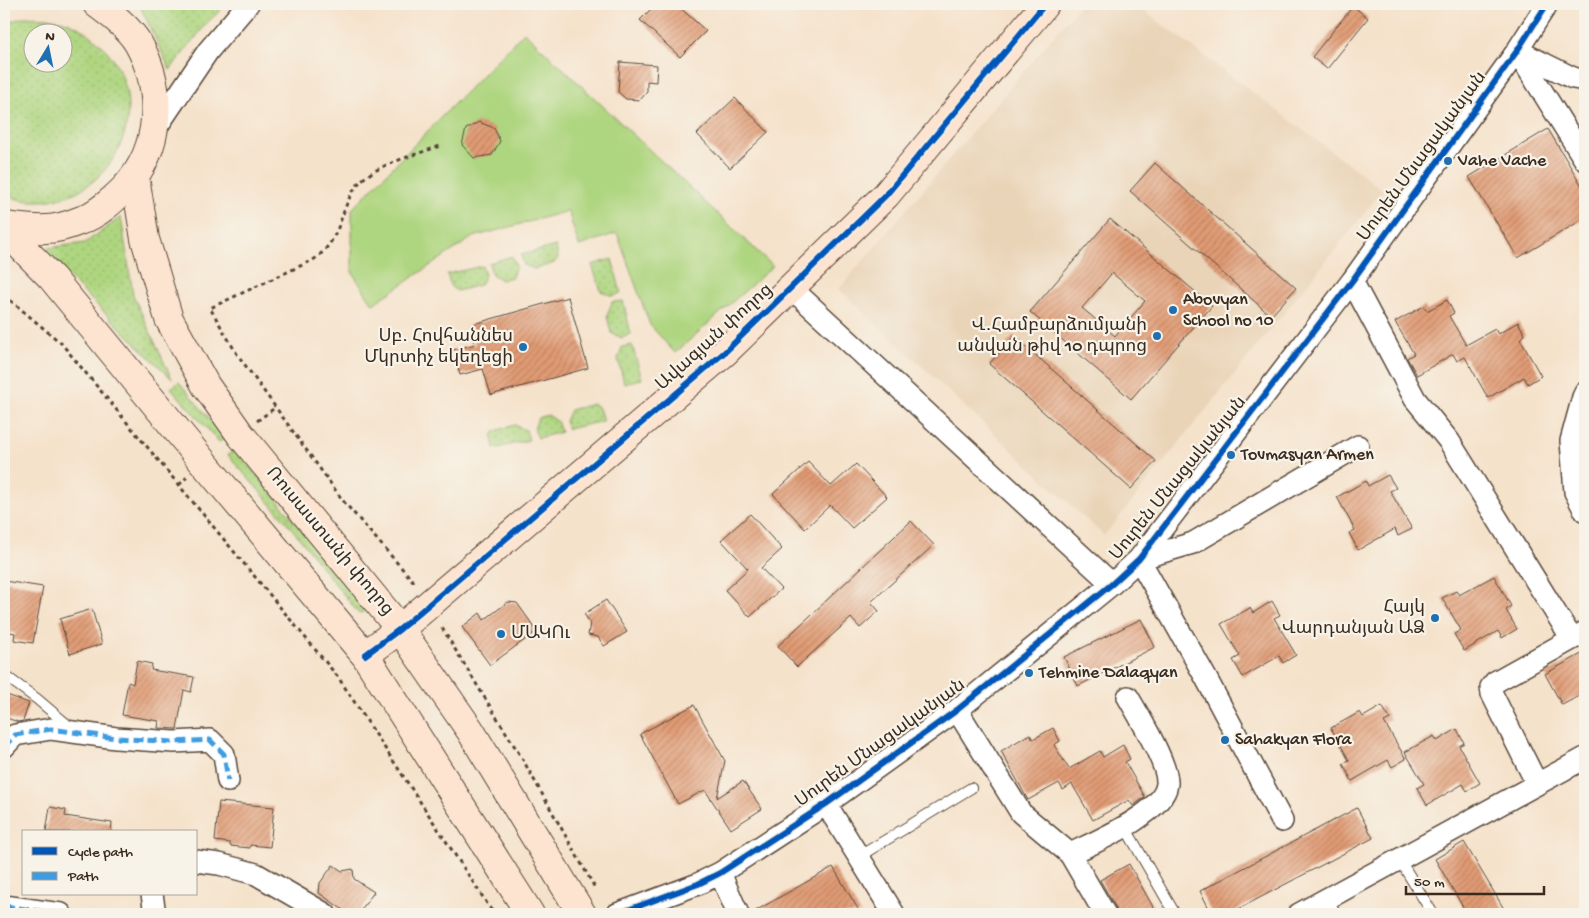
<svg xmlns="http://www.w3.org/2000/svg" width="1589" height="918" viewBox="0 0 1589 918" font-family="'Gochi Hand','Noto Sans Armenian',sans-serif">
	<defs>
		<pattern id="grass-dots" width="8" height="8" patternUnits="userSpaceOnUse" patternTransform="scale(1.25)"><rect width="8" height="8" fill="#aed57f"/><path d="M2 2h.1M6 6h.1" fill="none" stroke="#97b76d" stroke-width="1.8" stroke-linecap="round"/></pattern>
		<pattern id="building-hatch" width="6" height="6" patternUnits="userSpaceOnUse" patternTransform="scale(1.25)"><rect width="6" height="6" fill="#e19b75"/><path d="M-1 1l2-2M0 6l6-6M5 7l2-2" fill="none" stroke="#b87f5f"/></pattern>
	</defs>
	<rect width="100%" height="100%" fill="#f7f3e8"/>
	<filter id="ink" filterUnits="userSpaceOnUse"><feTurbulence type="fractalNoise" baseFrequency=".02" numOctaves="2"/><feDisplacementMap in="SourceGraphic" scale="10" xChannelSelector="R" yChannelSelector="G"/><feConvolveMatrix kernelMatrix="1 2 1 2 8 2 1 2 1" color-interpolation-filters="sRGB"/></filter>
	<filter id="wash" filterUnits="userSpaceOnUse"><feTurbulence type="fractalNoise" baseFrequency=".0096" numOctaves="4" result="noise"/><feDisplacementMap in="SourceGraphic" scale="20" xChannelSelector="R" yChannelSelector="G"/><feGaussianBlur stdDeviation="1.12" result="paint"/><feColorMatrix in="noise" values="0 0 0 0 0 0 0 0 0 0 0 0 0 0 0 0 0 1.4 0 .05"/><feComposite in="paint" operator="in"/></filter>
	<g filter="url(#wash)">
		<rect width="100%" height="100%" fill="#f5e2cb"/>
		<path fill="#ead4b8" d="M1081,4H1135L1383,190L1104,536L839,289Z"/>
		<path fill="url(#grass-dots)" stroke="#74804e" fill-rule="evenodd" d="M139,4H227L207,23L170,70Z
			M25,17C35,18 47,17 56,19C71,22 85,30 96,40C163,98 117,206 30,201C21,201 12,197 4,195V23ZM32,32H62V62H32Z
			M121,217L133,295L172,379L40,249L85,243Z
			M556,246L558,258L554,263L535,269L524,265L521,255Z
			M512,256L516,266L512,277L501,280L492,274L489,263Z
			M612,259L621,293L612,296L601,291L592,265Z
			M482,266L485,274L480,285L457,291L451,287L447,274Z
			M623,301L631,334L622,338L611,333L607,316L612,302Z
			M632,345L642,379L624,383L618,359L622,347Z
			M179,382L226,438L219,442L171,388Z
			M593,404L599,408L603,421L568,429L565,421L570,410Z
			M548,415L557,421L561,432L538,438L534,429L538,418Z
			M515,425L526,430L529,440L494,449L492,436L495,431Z
			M235,449L293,519L365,611L359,614L289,525L228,455Z"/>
		<path fill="#aed57f" stroke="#74804e" d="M524,32L773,266L675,353L650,325L617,233L579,246L568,211L473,237L373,304L352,272V209Z"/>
		<g id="blocks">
			<path fill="url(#building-hatch)" fill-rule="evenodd" d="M656,4H676L706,31L680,57L640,20Z
				M1353,6L1368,18L1327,69L1312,57Z
				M620,62L657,65L656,82L647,81V92L640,100L626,99L618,92Z
				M735,98L768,132L730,168L697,134Z
				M479,122L494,128L500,141L492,155L474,158L462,145L466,129Z
				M1548,129L1585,191V218L1518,258L1469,177Z
				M1155,163L1296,288L1271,316L1130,191Z
				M1110,219L1212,306L1131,399L1030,312ZM1112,273L1145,301L1115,336L1082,308Z
				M568,297L588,368L491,395L483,369L460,375L453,350L475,344L470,325Z
				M1447,300L1454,313L1449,316L1466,345L1495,329L1498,334L1518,322L1525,335L1520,339L1541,376L1528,384L1524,377L1488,398L1465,357L1457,361L1453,354L1417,375L1407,358L1414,354L1395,322L1424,306L1427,311Z
				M1014,336L1156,461L1131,489L989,364Z
				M808,462L831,486L856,464L887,497L852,528L830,505L805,529L773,494Z
				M1388,475L1396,488L1390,491L1412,529L1398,536L1395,529L1358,550L1349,533L1355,530L1337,497L1366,481L1368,486Z
				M750,514L782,549L761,568L781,589L750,617L725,590L748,569L721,540Z
				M911,521L934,545L871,602L879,611L860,628L851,618L797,667L778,646Z
				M1494,576L1511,606L1506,610L1517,629L1502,638L1498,631L1464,651L1454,634L1461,630L1442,598L1456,591L1459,595Z
				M4,581L43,587L33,643L14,640L15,633L4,631Z
				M606,600L627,632L604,646L598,637L588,635L590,623L584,614Z
				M1272,601L1280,615L1274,618L1296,655L1283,663L1279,656L1243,677L1233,660L1240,656L1221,624L1250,608L1253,613Z
				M508,602L517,603L537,631L490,665L462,627L480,613L484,620Z
				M92,609L102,644L70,654L60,619Z
				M1141,619L1155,647L1078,686L1064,657Z
				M1585,652V693L1562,705L1545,674Z
				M137,661L152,664L151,670L194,677L191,692L184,690L177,729L158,728L159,721L122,715L128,682L133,684Z
				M4,694L29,703L23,721L18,722L4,717Z
				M694,705L725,761L717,798L743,781L762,809L731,829L705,790L678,804L640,734Z
				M1382,706L1390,719L1384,722L1406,759L1392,767L1388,760L1352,781L1343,764L1349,760L1331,728L1360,712L1363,717Z
				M1053,728L1060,741L1054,745L1069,769L1100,751L1103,757L1123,745L1130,759L1125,762L1145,797L1133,806L1129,800L1093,820L1072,784L1063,790L1059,783L1028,800L1001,751L1030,734L1033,739Z
				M1457,729L1464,743L1459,746L1480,783L1467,791L1463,784L1427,805L1417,788L1424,784L1405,752L1434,736L1437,741Z
				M219,802L274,807L270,847L250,845V848L230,846V843L215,841Z
				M50,807L66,810L65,816L112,823L111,832H46Z
				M1357,808L1373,838L1229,914H1212L1200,891Z
				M1464,842L1507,914H1467L1435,859Z
				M1129,864L1157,914H1117L1116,908L1100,880Z
				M333,865L342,871L353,869L354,879L374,892L358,914H349L319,893L320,883Z
				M833,867L861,914H750Z"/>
		</g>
	</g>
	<g filter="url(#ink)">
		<use href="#blocks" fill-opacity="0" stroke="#574638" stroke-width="1"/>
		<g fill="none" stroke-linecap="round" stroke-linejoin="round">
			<g stroke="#574638" stroke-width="12">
				<path id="lane" d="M4,675L37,699L70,727
					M1125,827L1175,914
					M858,857L971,788
					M1399,859L1433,914
					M1327,899L1336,914"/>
			</g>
			<g stroke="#574638" stroke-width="24">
				<path id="street" d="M1517,51L1585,160
					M1518,51L1573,78L1585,80
					M154,131L208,51L248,4
					M1352,281L1415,399L1449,441L1572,639L1585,632
					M791,288L1112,584
					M1585,393L1583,397L1571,441L1575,492L1585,511
					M957,710L1021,813L1070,854C1095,842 1164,813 1167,784C1169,766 1138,714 1128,697
					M4,747L15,735L51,729L116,738L174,742L210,740L224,754L228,781
					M1537,784L1492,694L1491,687L1495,682L1572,639
					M826,804L894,914
					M1282,821L1206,678L1139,559L1193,543L1358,446
					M1070,854L1105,914
					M196,861L219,864L256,874L325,914
					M720,873L738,914
					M152,894L155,914
					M4,906L61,914
					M617,914L698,884L720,873L826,804L957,710L1112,584L1139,559L1352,281L1517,51L1547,4
					M1299,914L1585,758"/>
			</g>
			<g stroke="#574638" stroke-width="30">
				<path id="secondary" d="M135,177L145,239L169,319L206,386L240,434L400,629L470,730L582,914
					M4,226C17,227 32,230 46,229C56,229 69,225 79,221C97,215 112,201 125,188C162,148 164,89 138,43C128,27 112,15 97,4
					M4,229L52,278L203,462L365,655L530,914
					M365,655L400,629L726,351L886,195L1045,4"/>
			</g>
			<path stroke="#574638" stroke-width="3" stroke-dasharray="4 4" stroke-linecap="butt" d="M4,295L61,343L338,677L494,914
				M257,421L276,407
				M179,485L187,477
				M414,582L344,502L237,354L210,308L313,260C344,239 338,208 359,183C374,165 421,153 443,145
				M442,628L523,760L595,888"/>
			<use href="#lane" stroke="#fff" stroke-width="10"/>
			<use href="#street" stroke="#fff" stroke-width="21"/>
			<use href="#secondary" stroke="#fde4d1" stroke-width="28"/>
			<path stroke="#3f9ce0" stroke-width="5" stroke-dasharray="10 5" stroke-linecap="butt" d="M4,747L15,735L51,729L116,738L174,742L210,740L224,754L228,781
				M4,906L61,914"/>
			<g stroke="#f7f3e8" stroke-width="9">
				<path id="cycleway" d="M365,655L400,629L726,351L886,195L1045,4
					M617,914L698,884L720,873L826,804L957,710L1112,584L1139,559L1352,281L1517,51L1547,4"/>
			</g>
			<use href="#cycleway" stroke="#0057b8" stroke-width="6"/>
		</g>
	</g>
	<g fill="#1f6fb2" stroke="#f7f3e8" stroke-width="2">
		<circle cx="1448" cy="161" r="5"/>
		<circle cx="1173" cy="310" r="5"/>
		<circle cx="1157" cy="336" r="5"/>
		<circle cx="523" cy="347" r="5"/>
		<circle cx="1231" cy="455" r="5"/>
		<circle cx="1435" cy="618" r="5"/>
		<circle cx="501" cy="634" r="5"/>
		<circle cx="1029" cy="673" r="5"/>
		<circle cx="1225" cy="740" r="5"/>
	</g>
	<g text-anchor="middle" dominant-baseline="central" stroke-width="4.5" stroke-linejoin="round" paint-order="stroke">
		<g font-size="18" fill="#3b2a1e" stroke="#f7f3e8">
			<text transform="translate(1423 157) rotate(-54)">Սուրեն Մնացականյան</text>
			<text transform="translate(715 338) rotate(-42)">Ավագյան փողոց</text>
			<text transform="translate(1179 479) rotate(-51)">Սուրեն Մնացականյան</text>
			<text transform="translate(329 542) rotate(50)">Ռուսաստանի փողոց</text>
			<text transform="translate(881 744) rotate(-36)">Սուրեն Մնացականյան</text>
		</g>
		<g font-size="18" fill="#3b2a1e" stroke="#f7f3e8" text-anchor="start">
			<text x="1458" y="161">Vahe Vache</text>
			<text x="1183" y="300">Abovyan<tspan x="1183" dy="21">School no 10</tspan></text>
			<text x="1147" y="326" text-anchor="end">Վ.Համբարձումյանի<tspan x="1147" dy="21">անվան թիվ 10 դպրոց</tspan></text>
			<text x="513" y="337" text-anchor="end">Սբ. Հովհաննես<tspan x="513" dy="21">Մկրտիչ եկեղեցի</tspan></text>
			<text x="1241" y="455">Tovmasyan Armen</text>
			<text x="1425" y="608" text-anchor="end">Հայկ<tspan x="1425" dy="21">Վարդանյան ԱՁ</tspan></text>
			<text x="511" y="634">ՄԱԿՈւ</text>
			<text x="1039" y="673">Tehmine Dalaqyan</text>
			<text x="1235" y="740">Sahakyan Flora</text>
		</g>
	</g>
	<rect width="1589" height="918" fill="none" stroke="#f7f3e8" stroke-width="20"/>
	<rect x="22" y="830" width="175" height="65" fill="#f7f3e8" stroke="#aca397"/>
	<rect x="32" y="847" width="25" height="8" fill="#0057b8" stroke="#aca397"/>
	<text x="68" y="856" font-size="15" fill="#3b2a1e">Cycle path</text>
	<rect x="32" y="872" width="25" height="8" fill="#3f9ce0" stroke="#aca397"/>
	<text x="68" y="880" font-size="15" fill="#3b2a1e">Path</text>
	<g transform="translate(48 48) rotate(10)"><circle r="24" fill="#f7f3e8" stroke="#aca397"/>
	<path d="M0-4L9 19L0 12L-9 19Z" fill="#1f6fb2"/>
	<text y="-8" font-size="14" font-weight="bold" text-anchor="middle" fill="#3b2a1e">N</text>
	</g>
	<path d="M1406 886v8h138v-8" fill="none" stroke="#3b2a1e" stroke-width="2.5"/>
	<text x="1414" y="886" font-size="15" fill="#3b2a1e" stroke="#f7f3e8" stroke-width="4" paint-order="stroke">50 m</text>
</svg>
